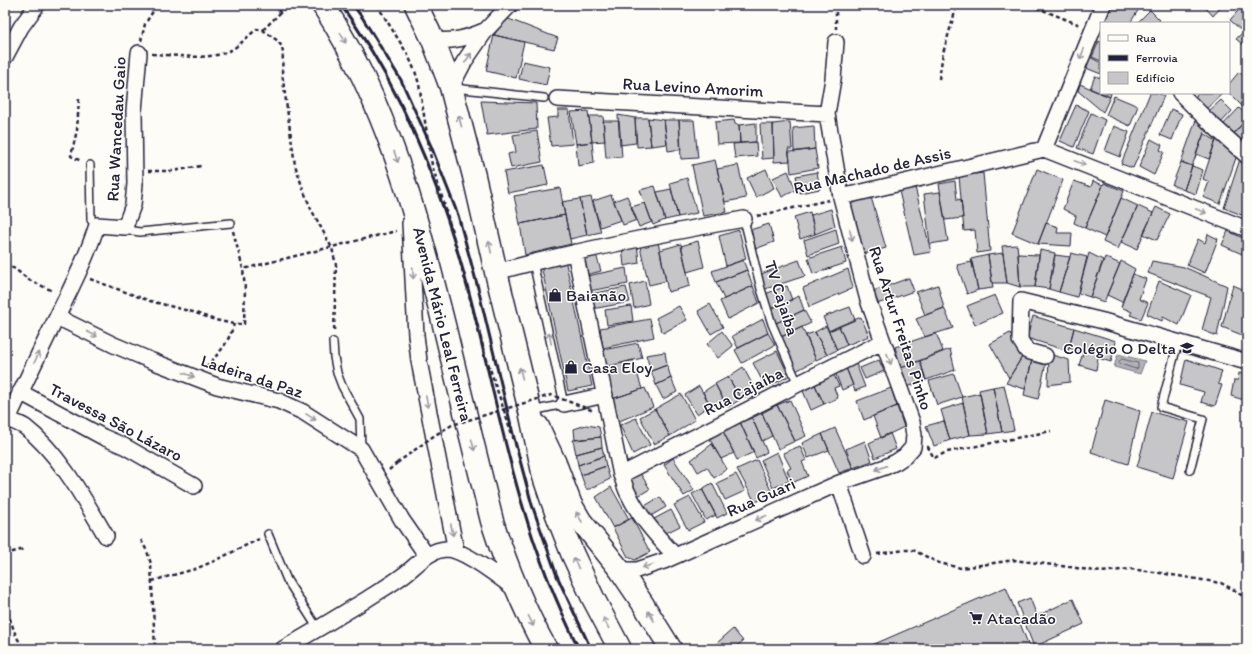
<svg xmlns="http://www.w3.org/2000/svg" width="1252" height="654" viewBox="0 0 1252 654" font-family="Itim,sans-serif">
	<rect width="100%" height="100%" fill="#fdfcf7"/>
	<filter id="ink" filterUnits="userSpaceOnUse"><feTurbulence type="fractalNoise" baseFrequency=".025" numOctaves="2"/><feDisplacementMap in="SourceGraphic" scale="8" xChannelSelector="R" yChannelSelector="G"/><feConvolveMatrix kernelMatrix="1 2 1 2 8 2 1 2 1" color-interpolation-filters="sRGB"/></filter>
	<g filter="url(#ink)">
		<path fill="#b2b2b7" stroke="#787885" d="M1118,354L1145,361L1140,374L1114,367Z"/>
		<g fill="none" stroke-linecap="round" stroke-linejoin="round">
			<path stroke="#5c5c6d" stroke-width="1" d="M1122,359L1138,363V368L1136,369L1120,364L1119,362Z"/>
		</g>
		<path fill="#c6c6c8" stroke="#22223b" d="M1114,5H1133L1139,9L1130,23H1103Z
			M1209,5H1223L1213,16L1206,8Z
			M1243,5H1247V41L1244,45L1236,39L1243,32L1230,20Z
			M1150,10L1160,20L1157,23H1137Z
			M506,18L558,38L554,49L494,35Z
			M494,35L524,42L516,78L486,71Z
			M1099,41L1101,42V61L1092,57Z
			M1090,57L1101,63V74L1086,68Z
			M523,61L550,67L546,85L519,79Z
			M1239,72L1247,79V109L1246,110L1229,93V84Z
			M1095,76L1101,78V93H1111L1110,97L1090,89Z
			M1080,84L1110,97L1103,112L1078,91Z
			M1150,93H1158L1164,96L1133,168L1121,164Z
			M1199,93H1223L1204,111L1192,100Z
			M1114,96L1138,106L1130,126L1106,115Z
			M1221,100L1232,111L1219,125L1207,113Z
			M481,101L536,103L537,129L487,135Z
			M1076,105L1089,111L1074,147L1060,141Z
			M1239,108L1247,116V118L1231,137L1221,127Z
			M1171,109L1182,114L1172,140L1160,135Z
			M558,110H569L573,144L551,146L547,118L558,117Z
			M588,111L592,142L576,144L571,112Z
			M1091,113L1105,120L1093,154L1077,148Z
			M618,115L635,118L636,143L620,145Z
			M589,116H603L605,141L592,142Z
			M635,118H648L651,146L637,147Z
			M648,118L664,120L667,144L651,146Z
			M664,120H679L681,149L668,151Z
			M679,120H694L698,158L681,159Z
			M734,120L735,124L739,125L740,143L717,144L715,122Z
			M1196,120L1206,128L1192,166L1181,162Z
			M603,121H619L622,157L606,158Z
			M790,122L792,149H788L790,161L774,162L773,124Z
			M756,123V142L740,143L739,125Z
			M760,124H773L774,158L762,159Z
			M1242,124L1247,128V150L1231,137Z
			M814,126L815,149L794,152L793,128Z
			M1114,126L1129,132L1120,157L1105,151Z
			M537,131L542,162L511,168L508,154L516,152L513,135Z
			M1204,133L1216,141L1209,159L1196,154Z
			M1217,136L1237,155L1220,204L1203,197L1209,182L1203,179Z
			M1151,139L1162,145L1160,150L1164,152L1154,175L1139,167Z
			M592,142L594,163L578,166L576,144Z
			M756,142L757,156L735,158L733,144Z
			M815,149L818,168L791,173L789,152Z
			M1240,159L1247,165V217L1224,208Z
			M715,160L727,212L703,216L692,165Z
			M1181,162L1192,166L1184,190L1172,185Z
			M544,165L548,185L508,193L504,172Z
			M738,165L746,198L725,202L717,169Z
			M1192,166L1203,170L1196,194L1184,190Z
			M766,169L774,188L756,197L747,178Z
			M1037,169L1063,180L1038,244L1012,233Z
			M788,171L796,190L782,197L773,178Z
			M817,172L820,189L800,193L796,176Z
			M983,173L990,251L977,253L975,230L964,231L959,176Z
			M687,178L697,213L678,217L670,183Z
			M955,181L957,200L961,199L963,218L945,220L939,184Z
			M1074,181L1091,187L1093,181L1103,185L1085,228L1074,223L1076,216L1063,209Z
			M1104,183L1124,191L1105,237L1085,228Z
			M655,186L665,220L653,225L640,190Z
			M915,187L931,252L914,255L899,191Z
			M560,188L565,215L520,224L514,196Z
			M671,189L678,217L665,220L657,192Z
			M940,192L948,241L930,244L924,194Z
			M611,195L621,220L600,227L593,201Z
			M627,196L637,220L623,225L614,201Z
			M591,197L601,232L587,235L580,199Z
			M871,197L886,248L864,254L849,204Z
			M1121,198L1138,206L1118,249L1103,242Z
			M580,199L587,235L570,239L562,202Z
			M645,203L652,222L639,227L631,207Z
			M1138,206L1153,213L1137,249L1121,242Z
			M1156,207L1170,214L1157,240L1143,234Z
			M831,209L835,226L815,234L811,215Z
			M810,212L815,234L800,239L794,217Z
			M565,215L571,244L525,255L520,224Z
			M1046,223L1058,227L1057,233H1072L1071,246L1038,244Z
			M769,224L774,242L755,249L750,230Z
			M836,229L839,244L808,255L804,240Z
			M739,230L746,259L726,266L719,236Z
			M1228,231L1247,240L1242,254L1222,245Z
			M1208,234L1218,239L1205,273L1187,265L1198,239L1205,243Z
			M698,241L704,267L687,272L681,246Z
			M637,242L639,263L624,266L622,246Z
			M658,242L666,281L649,285L640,247Z
			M681,244L690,286L668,292L660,250Z
			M1017,245L1018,254L1020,287L1007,283L1002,246Z
			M842,247L846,263L813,274L808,258Z
			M1040,250L1055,253L1049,289L1035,287Z
			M595,251L601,271L586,275L581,254Z
			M1003,253L1007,283H992L988,255Z
			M1071,253L1087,257L1077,297L1059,292Z
			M1089,253L1103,260L1090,297L1078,293Z
			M1018,254L1039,255L1035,287H1020Z
			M988,255L993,288L978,290L971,259Z
			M1055,255L1070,257L1059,292L1049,289Z
			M1105,257L1120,264L1104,302L1090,297Z
			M565,259L592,386L568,391L541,265Z
			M743,260L747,270L716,282L712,271Z
			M799,260L805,276L765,289L761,274Z
			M1121,261L1135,269L1122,302L1107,295Z
			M1152,261L1184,267L1227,286L1217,336L1202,330L1211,297L1148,273Z
			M972,262L978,290L967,294L957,265Z
			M626,268L628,284L589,291L587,276Z
			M848,269L853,288L809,307L803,288Z
			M747,270L753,286L724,299L716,282Z
			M1133,274L1146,279L1139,299L1148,303L1141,319L1130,315L1132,312L1121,307Z
			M909,278L914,291L877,304L873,291Z
			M645,281L649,304L634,308L630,285Z
			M1159,281L1191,295L1179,325L1163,317L1162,321L1147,314Z
			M938,285L944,308L925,315L916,292Z
			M1233,285L1247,291V337L1222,327Z
			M753,286L759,303L728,319L720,301Z
			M787,286L792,300L770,309L765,294Z
			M626,287L630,302L592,309L590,294Z
			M995,295L1003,313L975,325L967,306Z
			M799,296L804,310L776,323L770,309Z
			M710,304L723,327L711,334L698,311Z
			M631,306L633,321L607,325L605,310Z
			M679,306L687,320L663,333L656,318Z
			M850,307L855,320L829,331L823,317Z
			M944,308L953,328L925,337L916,319Z
			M804,310L811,323L781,337L776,323Z
			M1033,316L1074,328L1068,351L1027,338Z
			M861,317L869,336L847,345L839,326Z
			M650,319L654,337L603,348L600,328Z
			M763,319L768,333L738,348L732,336Z
			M826,326L837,350L827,355L815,332Z
			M839,326L847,345L837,350L829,331Z
			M802,327L816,360L796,371L781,337Z
			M1074,328L1116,341L1111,362L1098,358L1096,370L1079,365L1083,353L1069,348Z
			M722,331L733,346L718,358L707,344Z
			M815,332L827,355L816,360L806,335Z
			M768,333L775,345L742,363L735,350Z
			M936,333L943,351L901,368L895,347Z
			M1010,333L1022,357L1009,378L990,344Z
			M638,343L642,358L606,367L603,350Z
			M950,349L955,370L926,380L920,361Z
			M777,351L789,376L766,388L753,363Z
			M665,352L667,365L651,371L646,355Z
			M1049,354L1069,360L1070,382L1048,385Z
			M1022,357L1032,360L1025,389L1006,383Z
			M1186,359L1222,371L1218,384L1222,385L1215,406L1201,402L1204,392L1180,385Z
			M633,360L642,389L612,399L606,367Z
			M879,360L884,371L865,379L860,368Z
			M1032,360L1046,363L1038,399L1024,395Z
			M855,361L865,387L855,391L845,365Z
			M920,361L926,380L907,387L901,368Z
			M667,365L671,378L656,385L651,371Z
			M743,367L756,391L741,399L728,377Z
			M846,368L853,385L842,390L835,372Z
			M1239,373L1247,375V401L1231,396L1234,380H1238Z
			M954,374L962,397L937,405L929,381Z
			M834,375L839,386L834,388L838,398L824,404L815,385Z
			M728,377L741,399L728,407L715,384Z
			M671,378L677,392L663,399L656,385Z
			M715,384L725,403L713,410L703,392Z
			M815,385L824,404L811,410L803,391Z
			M1004,385L1014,430L1002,432L993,387Z
			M699,386L710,405L697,414L685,395Z
			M993,387L1002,432L988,434L979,390Z
			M645,388L653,407L617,422L612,399Z
			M891,388L897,406L864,420L857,401Z
			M980,393L988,434L970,435L962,397Z
			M681,394L695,420L670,436L655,409Z
			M790,400L806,436L795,441L777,405Z
			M1105,400L1140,411L1128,464L1091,452Z
			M963,403L970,435L950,440L941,410Z
			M777,405L795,441L778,449L762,413Z
			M897,406L904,427L881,438L873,416Z
			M655,409L670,436L654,444L640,417Z
			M1152,412L1189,422L1173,478L1137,467Z
			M762,413L772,436L762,441L752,418Z
			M636,418L650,445L633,454L620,425Z
			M752,418L767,452L756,458L740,422Z
			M944,421L950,440L934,446L926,426Z
			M740,422L754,452L737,460L722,429Z
			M586,425L599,427L601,437L575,440L574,429Z
			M835,428L853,468L839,473L822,434Z
			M722,429L734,453L721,459L708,436Z
			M890,433L896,449L875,458L869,443Z
			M822,434L829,450L808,458L802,443Z
			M601,437L602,447L576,454L573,440Z
			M865,441L872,461L853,468L846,449Z
			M712,444L727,469L714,478L707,467L698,472L691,460Z
			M800,446L806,460L802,462L808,476L792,483L787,470L791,468L783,453Z
			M602,447L604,456L578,465L576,454Z
			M777,452L789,481L773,488L761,460Z
			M604,456L606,466L581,475L578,465Z
			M673,458L694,490L684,496L664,465Z
			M757,460L773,495L755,502L737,469Z
			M606,466L610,479L590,489H586L581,475Z
			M640,473L650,489L638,496L629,480Z
			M736,474L745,491L725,500L717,483Z
			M712,483L727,513L717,518L702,489Z
			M611,487L629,519L613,528L596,497Z
			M702,489L716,515L706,520L692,494Z
			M660,497L666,507L649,517L643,507Z
			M690,497L704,522L688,530L674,505Z
			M671,510L680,526L664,534L654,519Z
			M632,518L650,552L635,560L628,557L613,528Z
			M1006,587L1030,649H863Z
			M1030,598L1037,616L1073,599L1084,624L1034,647L1017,603Z
			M733,629L743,641L733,649H710Z"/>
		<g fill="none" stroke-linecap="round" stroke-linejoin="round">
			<g stroke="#22223b" stroke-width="10">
				<path id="lane" d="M454,88L544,98
					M90,165L91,220L97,225
					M744,219L761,289L772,324L798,384
					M125,227L133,231L140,232L231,223
					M333,342L334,357L337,373L342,386L360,419L361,449
					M1178,342L1161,407L1203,419L1190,470
					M532,411L564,404L533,262
					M268,534L287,580L318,629"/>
			</g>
			<g stroke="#22223b" stroke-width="18">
				<path id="street" d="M433,40C453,42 468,38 486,30
					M5,57L21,27L37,5
					M451,87L464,62L486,30L510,5
					M1180,93L1208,121L1247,156
					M557,99L827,114
					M1044,149L1103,5
					M841,197L1044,149L1247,229
					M410,223L416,335L419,361L456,551
					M575,252L621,475C624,481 625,489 629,495C640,518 658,537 675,556
					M496,272C578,250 660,234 744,219
					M57,317L114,345L152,361L217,386L279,401L303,412L361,449L402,520L427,556
					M1045,356L1027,351L1020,340L1021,301L1103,321L1247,362
					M20,392L103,437L124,446L194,486
					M564,404L605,395
					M8,419C14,422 20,424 25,427C59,453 84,499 106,536
					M5,423L8,419C24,385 40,351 57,317C72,286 87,257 97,225L125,227L133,205L135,184L134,111L139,53
					M621,475L798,384L882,342
					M839,483L863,556
					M620,570H637L664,561L839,483L885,467L896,462L905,456L913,447L914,435L912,422L868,300L841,197L827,114L833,79L836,42
					M283,649C311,633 338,617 364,601C378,592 392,584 405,574C418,564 429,550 446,549C463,549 502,579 516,590"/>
			</g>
			<g stroke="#22223b" stroke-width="24">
				<path id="secondary" d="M538,426L555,462L571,504L581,521L620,570L643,604L671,649"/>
			</g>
			<g stroke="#22223b" stroke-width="25">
				<path id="highway" d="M323,5C387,104 417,216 445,329C460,393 476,457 492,521C506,565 523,608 546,649
					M416,5L433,40L451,87L474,176L496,272L530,411L544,477L556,512L572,553L593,598L620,649"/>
			</g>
			<path stroke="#22223b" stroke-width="2.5" stroke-dasharray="4 3" stroke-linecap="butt" d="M273,5L281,13
				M377,5L408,55L415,71L419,84L432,165L446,210L485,354L520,458
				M836,5V29
				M1030,5L1080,25
				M263,30L288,5
				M141,41L145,24L157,5
				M152,54C178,55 210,62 233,49C242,43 249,35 257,29L263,30L278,41L282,47L283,53L282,73L295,165L303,189L311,209L332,248L336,265L334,333
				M939,79L943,53L957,5
				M79,99L77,130L71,156L81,161
				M148,171H173L201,166
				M757,216L829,200
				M233,231L243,269L396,231
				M5,264L15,269L29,280L53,291
				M90,279L150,301L193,312L215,320L234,324H244L245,289L243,269
				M206,367C220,352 228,344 234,324
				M927,447H928L934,458L947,452L1051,431
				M389,470L397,463
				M141,540L147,551L151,564L155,649
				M5,554L24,549
				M877,554L905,550H913L939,563L961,568L1014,560L1070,567L1101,572L1130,569L1154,572L1221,583L1234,590L1247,599
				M152,581L195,569L212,562L259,539
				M5,605L16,636L24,649"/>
			<use href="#lane" stroke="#fdfcf7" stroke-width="7"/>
			<use href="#street" stroke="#fdfcf7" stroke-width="15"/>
			<use href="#secondary" stroke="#fdfcf7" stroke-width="21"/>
			<use href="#highway" stroke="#fdfcf7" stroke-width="22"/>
			<path stroke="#22223b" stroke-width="3" d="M341,5C388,69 422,143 447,218C479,313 494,412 523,507C537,555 557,604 579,649
				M353,5L362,17L401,80L431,146L458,215L478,288L514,438L532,505L557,576L591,649"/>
			<path stroke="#22223b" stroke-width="2.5" stroke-dasharray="4 3" stroke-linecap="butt" d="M397,463L435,435L452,425L551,395L594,411"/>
		</g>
		<defs><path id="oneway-shaft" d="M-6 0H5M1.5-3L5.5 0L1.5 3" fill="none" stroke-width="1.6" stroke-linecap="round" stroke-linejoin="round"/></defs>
		<g stroke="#9a9aa2">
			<use href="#oneway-shaft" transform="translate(343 38) rotate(62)"/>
			<use href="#oneway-shaft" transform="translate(1082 54) rotate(112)"/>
			<use href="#oneway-shaft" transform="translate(468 58) rotate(-57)"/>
			<use href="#oneway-shaft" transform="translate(460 121) rotate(-105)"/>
			<use href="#oneway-shaft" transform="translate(396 157) rotate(71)"/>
			<use href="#oneway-shaft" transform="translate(1080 163) rotate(21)"/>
			<use href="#oneway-shaft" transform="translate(1201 211) rotate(22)"/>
			<use href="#oneway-shaft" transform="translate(851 235) rotate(75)"/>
			<use href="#oneway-shaft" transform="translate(490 247) rotate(-102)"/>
			<use href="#oneway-shaft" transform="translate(413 273) rotate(87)"/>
			<use href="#oneway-shaft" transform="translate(92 334) rotate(26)"/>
			<use href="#oneway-shaft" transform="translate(550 338) rotate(-102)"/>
			<use href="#oneway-shaft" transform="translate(37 357) rotate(-64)"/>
			<use href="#oneway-shaft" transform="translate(889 359) rotate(70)"/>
			<use href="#oneway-shaft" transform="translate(521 373) rotate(-104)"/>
			<use href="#oneway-shaft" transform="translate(189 375) rotate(21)"/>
			<use href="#oneway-shaft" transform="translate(427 402) rotate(78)"/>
			<use href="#oneway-shaft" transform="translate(311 417) rotate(32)"/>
			<use href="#oneway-shaft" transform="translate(473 445) rotate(76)"/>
			<use href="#oneway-shaft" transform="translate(881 468) rotate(159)"/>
			<use href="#oneway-shaft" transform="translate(579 517) rotate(-121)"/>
			<use href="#oneway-shaft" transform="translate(761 518) rotate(156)"/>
			<use href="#oneway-shaft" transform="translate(452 530) rotate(79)"/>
			<use href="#oneway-shaft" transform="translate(576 563) rotate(-115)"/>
			<use href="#oneway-shaft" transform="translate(648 566) rotate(163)"/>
			<use href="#oneway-shaft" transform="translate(651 616) rotate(-122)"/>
			<use href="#oneway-shaft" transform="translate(531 621) rotate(64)"/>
			<use href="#oneway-shaft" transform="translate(606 623) rotate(-117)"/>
		</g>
	</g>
	<defs>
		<g id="shop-bare" transform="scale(1.08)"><path d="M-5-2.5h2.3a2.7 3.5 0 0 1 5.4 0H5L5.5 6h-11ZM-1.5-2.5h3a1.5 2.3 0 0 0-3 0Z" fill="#22223b" stroke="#fdfcf7" stroke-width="2.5" paint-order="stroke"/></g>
		<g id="school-bare" transform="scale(1.08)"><path d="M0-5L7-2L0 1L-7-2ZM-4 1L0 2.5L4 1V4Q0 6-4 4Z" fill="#22223b" stroke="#fdfcf7" stroke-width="2.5" paint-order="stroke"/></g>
		<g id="supermarket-bare" transform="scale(1.08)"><path d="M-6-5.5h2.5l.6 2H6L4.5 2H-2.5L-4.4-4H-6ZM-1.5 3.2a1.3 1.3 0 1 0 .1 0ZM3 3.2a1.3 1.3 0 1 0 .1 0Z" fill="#22223b" stroke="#fdfcf7" stroke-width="2.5" paint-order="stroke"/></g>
	</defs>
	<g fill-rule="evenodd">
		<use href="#shop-bare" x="555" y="295"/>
		<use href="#school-bare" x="1187" y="348"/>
		<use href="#shop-bare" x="571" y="367"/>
		<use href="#supermarket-bare" x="976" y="618"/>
	</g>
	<g text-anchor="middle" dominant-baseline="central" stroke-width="3" stroke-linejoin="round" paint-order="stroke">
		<g font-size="17" fill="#22223b" stroke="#fdfcf7">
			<text transform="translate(693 87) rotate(3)">Rua Levino Amorim</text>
			<text transform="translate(116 129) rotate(-87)">Rua Wancedau Gaio</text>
			<text transform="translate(872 170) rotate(-13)">Rua Machado de Assis</text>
			<text transform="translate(782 298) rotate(72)">TV Cajaíba</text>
			<text transform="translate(443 324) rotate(76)">Avenida Mário Leal Ferreira</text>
			<text transform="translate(901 328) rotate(72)">Rua Artur Freitas Pinho</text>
			<text transform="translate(252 376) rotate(18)">Ladeira da Paz</text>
			<text transform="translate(743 391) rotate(-27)">Rua Cajaíba</text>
			<text transform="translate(116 422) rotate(28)">Travessa São Lázaro</text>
			<text transform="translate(761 497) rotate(-24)">Rua Guari</text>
		</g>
		<g font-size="17" fill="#22223b" stroke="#fdfcf7" text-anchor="start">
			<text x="566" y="295">Baianão</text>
			<text x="1176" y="348" text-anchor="end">Colégio O Delta</text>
			<text x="582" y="367">Casa Eloy</text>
			<text x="987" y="618">Atacadão</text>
		</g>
	</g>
	<rect width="1252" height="654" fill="none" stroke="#fdfcf7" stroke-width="20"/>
	<rect x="10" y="10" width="1232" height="634" fill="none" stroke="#22223b" stroke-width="1.5" filter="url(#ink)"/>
	<rect x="1100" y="22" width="130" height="72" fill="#fdfcf7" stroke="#a5a5ac"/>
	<rect x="1108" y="35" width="20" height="6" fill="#fdfcf7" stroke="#a5a5ac"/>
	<text x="1136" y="42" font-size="12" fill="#22223b">Rua</text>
	<rect x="1108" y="55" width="20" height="6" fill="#22223b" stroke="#a5a5ac"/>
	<text x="1136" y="62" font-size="12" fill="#22223b">Ferrovia</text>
	<rect x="1108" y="72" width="20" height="12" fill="#c6c6c8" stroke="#a5a5ac"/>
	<text x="1136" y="82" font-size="12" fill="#22223b">Edifício</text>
</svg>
